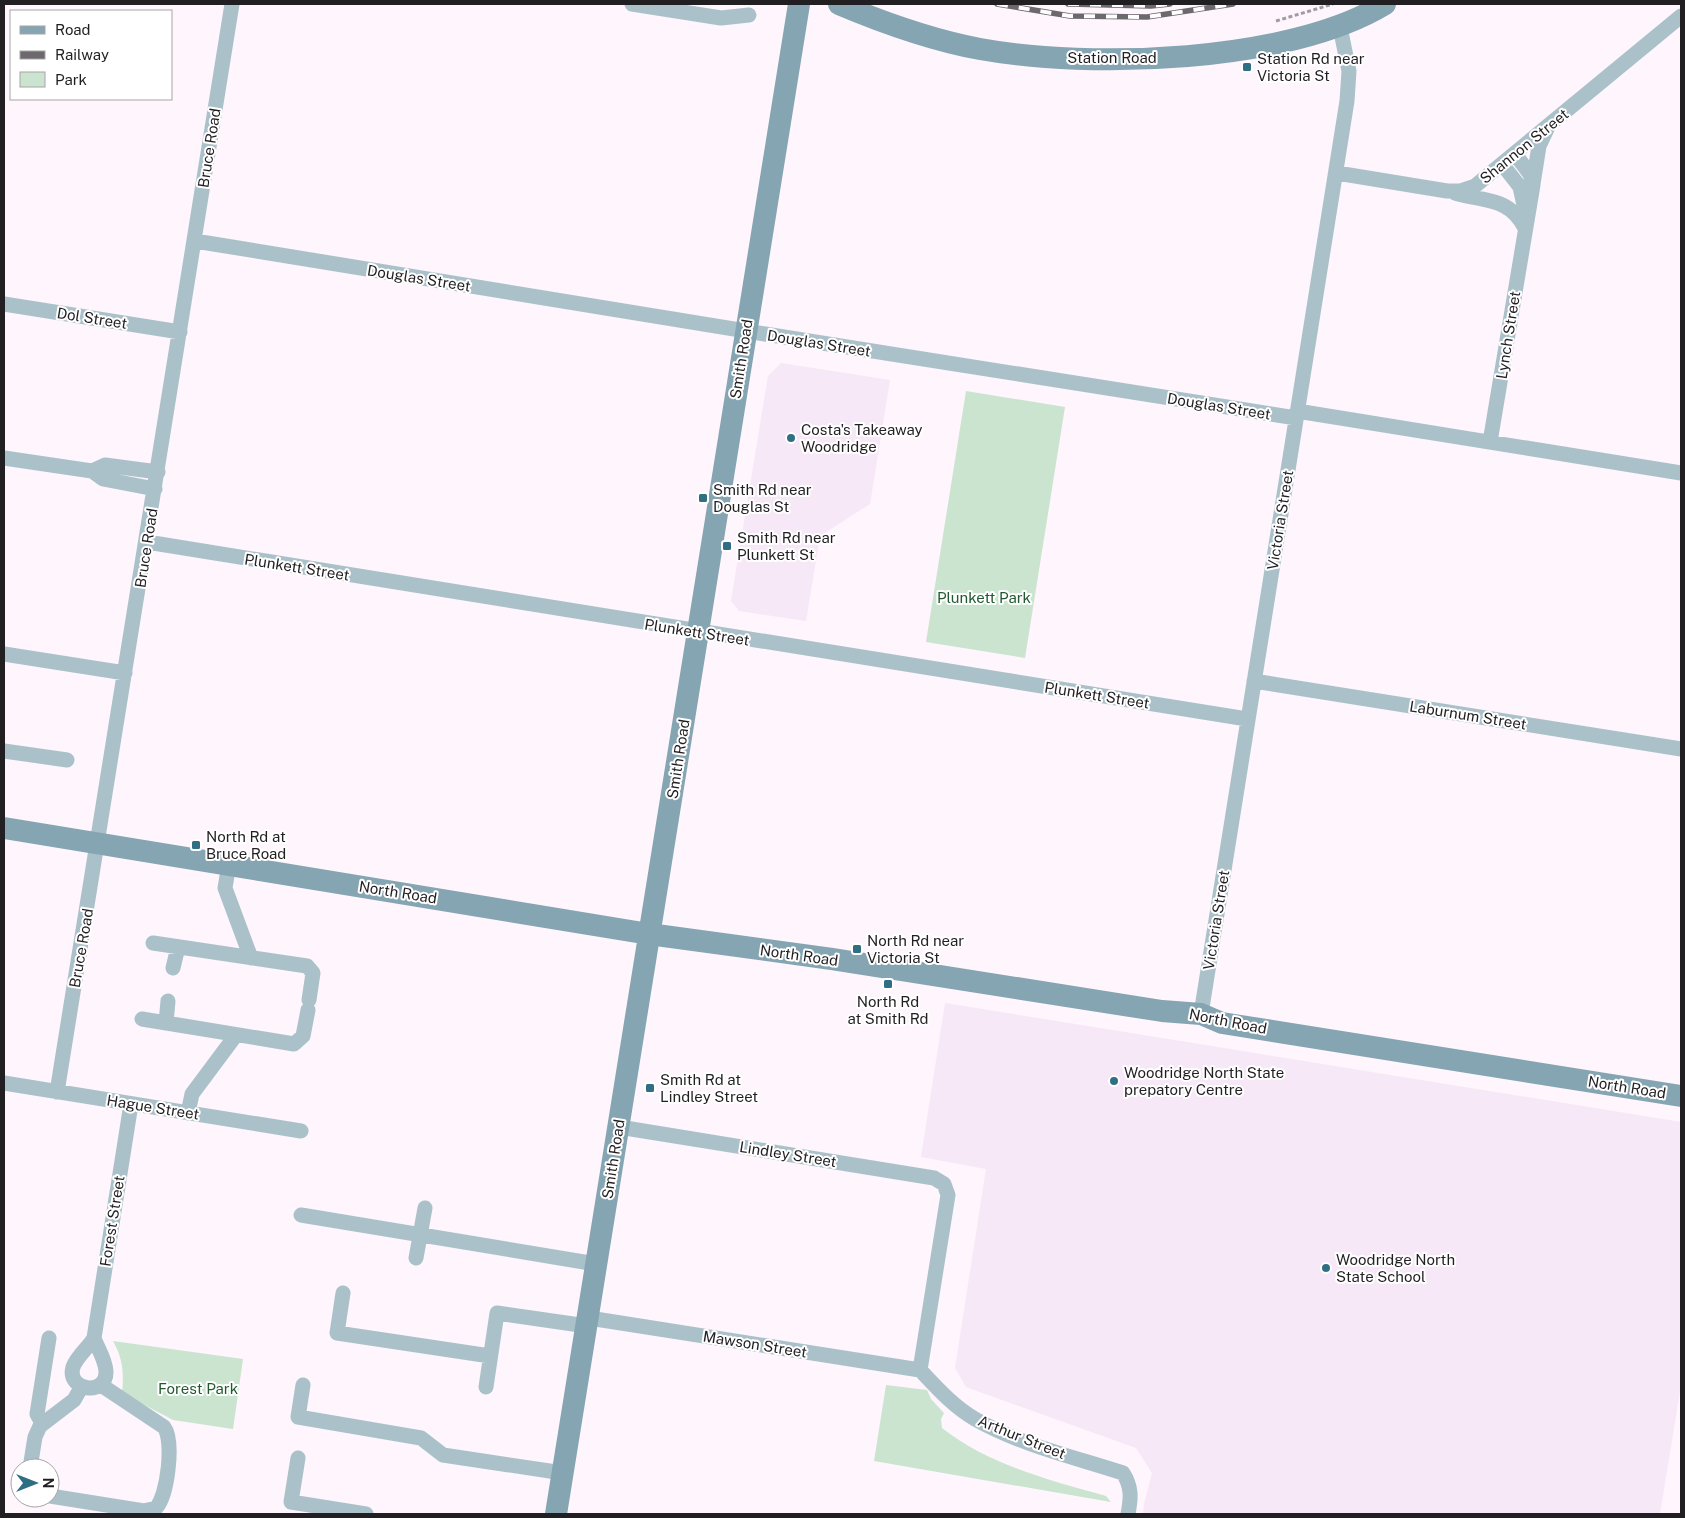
<svg xmlns="http://www.w3.org/2000/svg" width="1685" height="1518" viewBox="0 0 1685 1518" font-family="'Public Sans',sans-serif">
	<rect width="100%" height="100%" fill="#fef5fd"/>
	<path fill="#f6e8f6" d="M781,363L890,380L870,504L820,536L806,621L739,611L731,601L768,376Z
		M945,1003L1681,1122V1385L1660,1514H1143L1144,1504L1152,1473L1136,1448L966,1387L955,1368L986,1169L921,1157Z"/>
	<path fill="#cbe4cf" d="M966,391L1065,407L1025,658L926,642Z
		M113,1341L243,1359L233,1429L173,1420L122,1393C124,1373 123,1359 113,1341Z
		M886,1385L927,1390L931,1399L944,1413L941,1419L942,1428C989,1465 1049,1480 1106,1496L1111,1502L874,1461Z"/>
	<g fill="none" stroke-linecap="round" stroke-linejoin="round">
		<path stroke="#a29ca2" stroke-width="3" stroke-dasharray="4 2.5" stroke-linecap="butt" d="M1276,21L1333,4"/>
		<path stroke="#abc1c9" stroke-width="15" d="M632,4L721,18L749,15
			M1502,164L1520,187L1525,210
			M1337,173L1447,191H1460L1475,186L1681,16
			M1533,184L1539,146L1547,129
			M1455,193C1485,202 1509,197 1525,228
			M195,241L765,334L1296,418
			M4,304L180,332
			M1297,411L1681,473
			M1490,442L1533,185L1530,174L1515,154
			M4,458L92,471L103,479L155,489
			M92,471L105,465L158,472
			M147,542L1247,719
			M4,654L125,673
			M1254,681L1681,749
			M4,751L67,760
			M229,864L225,888L251,958
			M153,943L307,966L313,973L309,1000
			M173,968L178,947
			M1201,1014L1347,101L1349,71L1340,27
			M142,1019L294,1044L303,1036L308,1010
			M166,1023L168,1001
			M4,1083L301,1131
			M57,1092L232,4
			M188,1113L192,1094L236,1035
			M619,1127L934,1178L944,1184L948,1195L920,1370
			M301,1215L596,1264
			M416,1258L425,1208
			M343,1293L337,1333L490,1356
			M589,1318L920,1370
			M94,1338C98,1349 105,1359 106,1371C107,1397 66,1391 73,1367C77,1356 88,1348 94,1338L131,1104
			M920,1370C937,1388 954,1407 975,1419C1021,1445 1074,1457 1123,1473C1132,1487 1131,1498 1128,1514
			M303,1385L298,1417L421,1438L443,1455L563,1473
			M486,1387L497,1313L587,1326
			M42,1423L37,1414L49,1338
			M298,1458L291,1502L366,1514
			M30,1468L35,1437L40,1426L74,1400L82,1386
			M50,1496L144,1511L156,1508C168,1495 174,1440 164,1427L101,1385"/>
		<path stroke="#84a5b1" stroke-width="22" d="M839,4C884,23 932,40 980,49C1090,69 1288,63 1385,4
			M4,828L649,934L832,959L1162,1011L1201,1014L1222,1023L1681,1096
			M556,1514L799,4"/>
		<g stroke="#6d686d" stroke-width="5.5">
			<path id="rail" d="M997,4L1070,16L1147,17L1233,4
				M1068,4L1151,6L1170,4"/>
		</g>
		<use href="#rail" stroke="#fff" stroke-width="4" stroke-dasharray="11" stroke-linecap="butt"/>
	</g>
	<g fill="#306e84" stroke="#fff" stroke-width="2">
		<rect x="1242" y="62" width="10" height="10" rx="2.5"/>
		<circle cx="791" cy="438" r="5"/>
		<rect x="698" y="493" width="10" height="10" rx="2.5"/>
		<rect x="722" y="541" width="10" height="10" rx="2.5"/>
		<rect x="191" y="840" width="10" height="10" rx="2.5"/>
		<rect x="852" y="944" width="10" height="10" rx="2.5"/>
		<rect x="883" y="979" width="10" height="10" rx="2.5"/>
		<circle cx="1114" cy="1081" r="5"/>
		<rect x="645" y="1083" width="10" height="10" rx="2.5"/>
		<circle cx="1326" cy="1268" r="5"/>
	</g>
	<g text-anchor="middle" dominant-baseline="central" stroke-width="4" stroke-linejoin="round" paint-order="stroke">
		<g font-size="15" fill="#221f22" stroke="#fff">
			<text x="1112" y="57">Station Road</text>
			<text transform="translate(1524 146) rotate(-39)">Shannon Street</text>
			<text transform="translate(209 148) rotate(-81)">Bruce Road</text>
			<text transform="translate(419 278) rotate(9)">Douglas Street</text>
			<text transform="translate(92 318) rotate(9)">Dol Street</text>
			<text transform="translate(1508 335) rotate(-81)">Lynch Street</text>
			<text transform="translate(819 343) rotate(9)">Douglas Street</text>
			<text transform="translate(741 359) rotate(-81)">Smith Road</text>
			<text transform="translate(1219 406) rotate(9)">Douglas Street</text>
			<text transform="translate(1280 520) rotate(-81)">Victoria Street</text>
			<text transform="translate(146 548) rotate(-81)">Bruce Road</text>
			<text transform="translate(297 567) rotate(9)">Plunkett Street</text>
			<text transform="translate(697 632) rotate(9)">Plunkett Street</text>
			<text transform="translate(1097 695) rotate(9)">Plunkett Street</text>
			<text transform="translate(1468 715) rotate(9)">Laburnum Street</text>
			<text transform="translate(678 759) rotate(-81)">Smith Road</text>
			<text transform="translate(398 892) rotate(9)">North Road</text>
			<text transform="translate(1216 920) rotate(-81)">Victoria Street</text>
			<text transform="translate(81 948) rotate(-80)">Bruce Road</text>
			<text transform="translate(799 955) rotate(8)">North Road</text>
			<text transform="translate(1228 1021) rotate(11)">North Road</text>
			<text transform="translate(1627 1087) rotate(9)">North Road</text>
			<text transform="translate(153 1107) rotate(9)">Hague Street</text>
			<text transform="translate(788 1154) rotate(9)">Lindley Street</text>
			<text transform="translate(613 1159) rotate(-81)">Smith Road</text>
			<text transform="translate(112 1221) rotate(-81)">Forest Street</text>
			<text transform="translate(755 1344) rotate(9)">Mawson Street</text>
			<text transform="translate(1022 1437) rotate(22)">Arthur Street</text>
		</g>
		<g font-size="15" fill="#221f22" stroke="#fff" text-anchor="start">
			<text x="1257" y="58">Station Rd near<tspan x="1257" dy="17">Victoria St</tspan></text>
			<text x="801" y="429">Costa's Takeaway<tspan x="801" dy="17">Woodridge</tspan></text>
			<text x="713" y="489">Smith Rd near<tspan x="713" dy="17">Douglas St</tspan></text>
			<text x="737" y="537">Smith Rd near<tspan x="737" dy="17">Plunkett St</tspan></text>
			<text x="206" y="836">North Rd at<tspan x="206" dy="17">Bruce Road</tspan></text>
			<text x="867" y="940">North Rd near<tspan x="867" dy="17">Victoria St</tspan></text>
			<text x="888" y="1001" text-anchor="middle">North Rd<tspan x="888" dy="17">at Smith Rd</tspan></text>
			<text x="1124" y="1072">Woodridge North State<tspan x="1124" dy="17">prepatory Centre</tspan></text>
			<text x="660" y="1079">Smith Rd at<tspan x="660" dy="17">Lindley Street</tspan></text>
			<text x="1336" y="1259">Woodridge North<tspan x="1336" dy="17">State School</tspan></text>
		</g>
		<g font-size="15" fill="#225930" stroke="#fff">
			<text x="984" y="597">Plunkett Park</text>
			<text x="198" y="1388">Forest Park</text>
		</g>
	</g>
	<rect width="1685" height="1518" fill="none" stroke="#221f22" stroke-width="10"/>
	<rect x="10" y="10" width="162" height="90" fill="#ffffff" stroke="#a7a5a7"/>
	<rect x="20" y="26" width="25" height="8" fill="#84a5b1" stroke="#a7a5a7"/>
	<text x="55" y="35" font-size="15" fill="#221f22">Road</text>
	<rect x="20" y="51" width="25" height="8" fill="#6d686d" stroke="#a7a5a7"/>
	<text x="55" y="60" font-size="15" fill="#221f22">Railway</text>
	<rect x="20" y="72" width="25" height="15" fill="#cbe4cf" stroke="#a7a5a7"/>
	<text x="55" y="85" font-size="15" fill="#221f22">Park</text>
	<g transform="translate(35 1483) rotate(90)"><circle r="24" fill="#ffffff" stroke="#a7a5a7"/>
	<path d="M0-4L9 19L0 12L-9 19Z" fill="#306e84"/>
	<text y="-8" font-size="14" font-weight="bold" text-anchor="middle" fill="#221f22">N</text>
	</g>
</svg>
